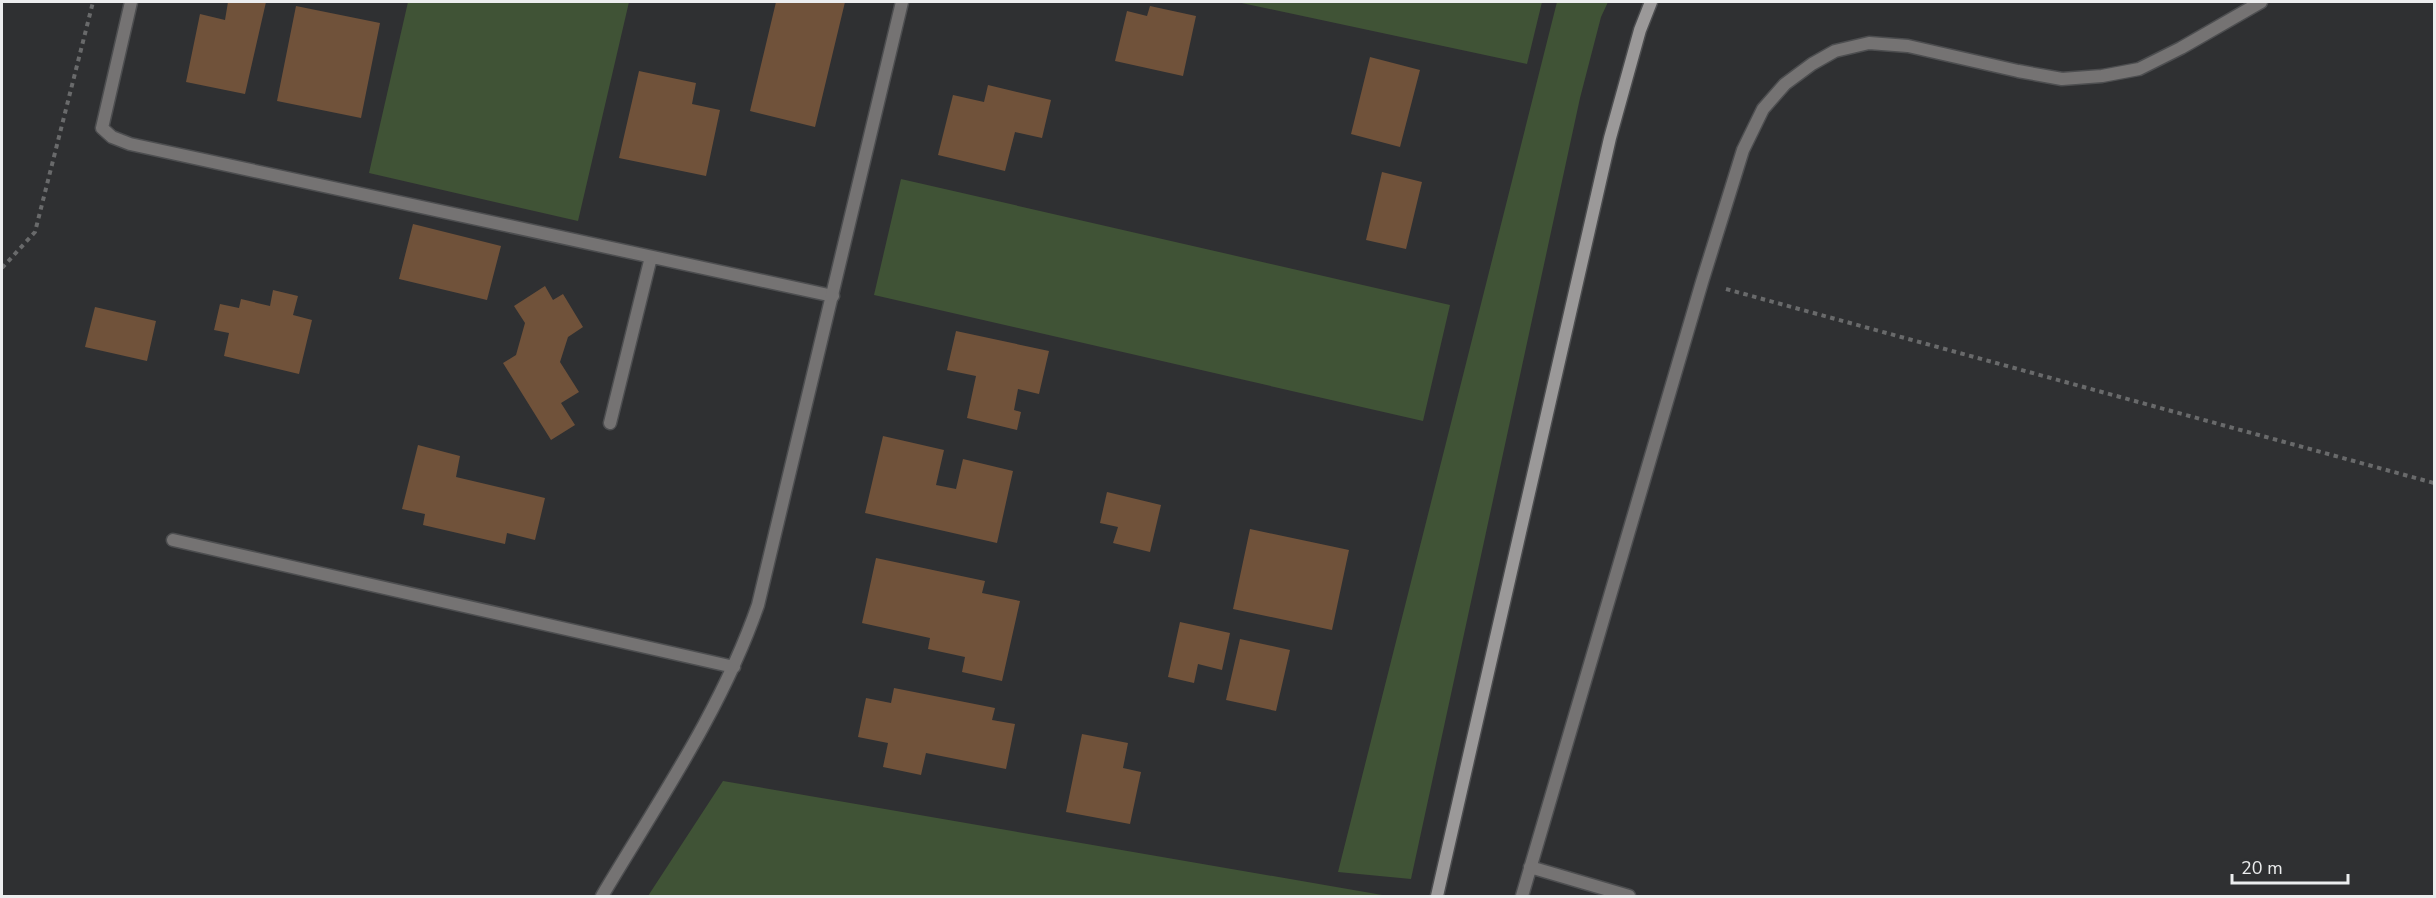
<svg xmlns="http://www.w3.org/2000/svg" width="2436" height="898" viewBox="0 0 2436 898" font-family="'Nunito Sans',sans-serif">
	<rect width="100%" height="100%" fill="#2f3032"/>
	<path fill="#405336" d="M408,2H629L578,221L369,173Z
		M1237,2H1542L1527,64Z
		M1557,2H1608L1601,17L1580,98L1411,879L1338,872Z
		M901,179L1450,305L1423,421L874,295Z
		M723,781L1388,896H648Z"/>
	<path fill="#70523a" d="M228,2H266L245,94L186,82L200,14L225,20Z
		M776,2H845L815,127L750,111Z
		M296,6L380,23L361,118L277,101Z
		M1150,6L1196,16L1183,76L1115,61L1127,11L1147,16Z
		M1370,57L1420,70L1400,147L1351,134Z
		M639,71L696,83L692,104L720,110L706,176L619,158Z
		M988,85L1051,100L1042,138L1015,132L1005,171L938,155L953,95L984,102Z
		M1382,172L1422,182L1406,249L1366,240Z
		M413,224L501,246L487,300L399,279Z
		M545,286L553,300L563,294L583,327L568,337L560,362L579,392L561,403L575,425L551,440L503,363L516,355L525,323L514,306Z
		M273,290L298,296L293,315L312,320L299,374L224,356L229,333L214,330L220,304L239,308L241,299L270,306Z
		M95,307L156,321L147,361L85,347Z
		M956,331L1049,351L1039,394L1018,389L1014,410L1021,412L1017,430L967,418L976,376L947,370Z
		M883,436L944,450L936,485L956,489L963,459L1013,471L997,543L865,513Z
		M418,445L460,456L456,477L545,498L535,540L507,533L505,544L423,525L425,514L402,509Z
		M1107,492L1161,505L1150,552L1113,543L1118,527L1100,523Z
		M1250,529L1349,550L1332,630L1233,609Z
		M876,558L985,581L982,593L1020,601L1002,681L962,672L965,657L928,649L930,638L862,623Z
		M1180,622L1230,633L1222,670L1198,664L1194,683L1168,677Z
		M1240,639L1290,650L1276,711L1226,700Z
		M894,688L995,708L992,720L1015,724L1006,769L926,753L921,775L883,767L888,743L858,737L866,698L891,703Z
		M1082,734L1128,743L1123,768L1141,772L1130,824L1066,812Z"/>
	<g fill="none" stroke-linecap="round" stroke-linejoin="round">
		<g stroke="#4d4e50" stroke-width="15">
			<path id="service" d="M131,2L102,128L112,137L130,144L833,296
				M610,423L651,257"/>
		</g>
		<g stroke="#4d4e50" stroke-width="15">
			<path id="minor" d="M173,540L734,667
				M1530,867L1629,896
				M602,896C658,802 722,709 758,605L902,2
				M1522,896L1702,282L1743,150L1763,109L1785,84L1812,64L1835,51L1869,43L1908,46L2018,71L2062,79L2102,76L2139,69L2181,48L2261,2"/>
		</g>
		<g stroke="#4d4e50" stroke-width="15">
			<path id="secondary" d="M1437,896L1610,138L1640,30L1651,2"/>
		</g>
		<path stroke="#696a6b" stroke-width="4" stroke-dasharray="4.5 4.5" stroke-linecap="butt" d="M2,268L35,232L93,2
			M1726,289L2434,483"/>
		<use href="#service" stroke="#757373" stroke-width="12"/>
		<use href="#minor" stroke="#757373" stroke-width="12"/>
		<use href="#secondary" stroke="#9b9999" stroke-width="12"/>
	</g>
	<rect width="2436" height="898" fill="none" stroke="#ecedee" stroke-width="6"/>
	<path d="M2232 874v9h116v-9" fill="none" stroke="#ecedee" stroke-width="3"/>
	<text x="2241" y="874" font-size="18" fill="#ecedee" stroke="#2f3032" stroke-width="4.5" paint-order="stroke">20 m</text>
</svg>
